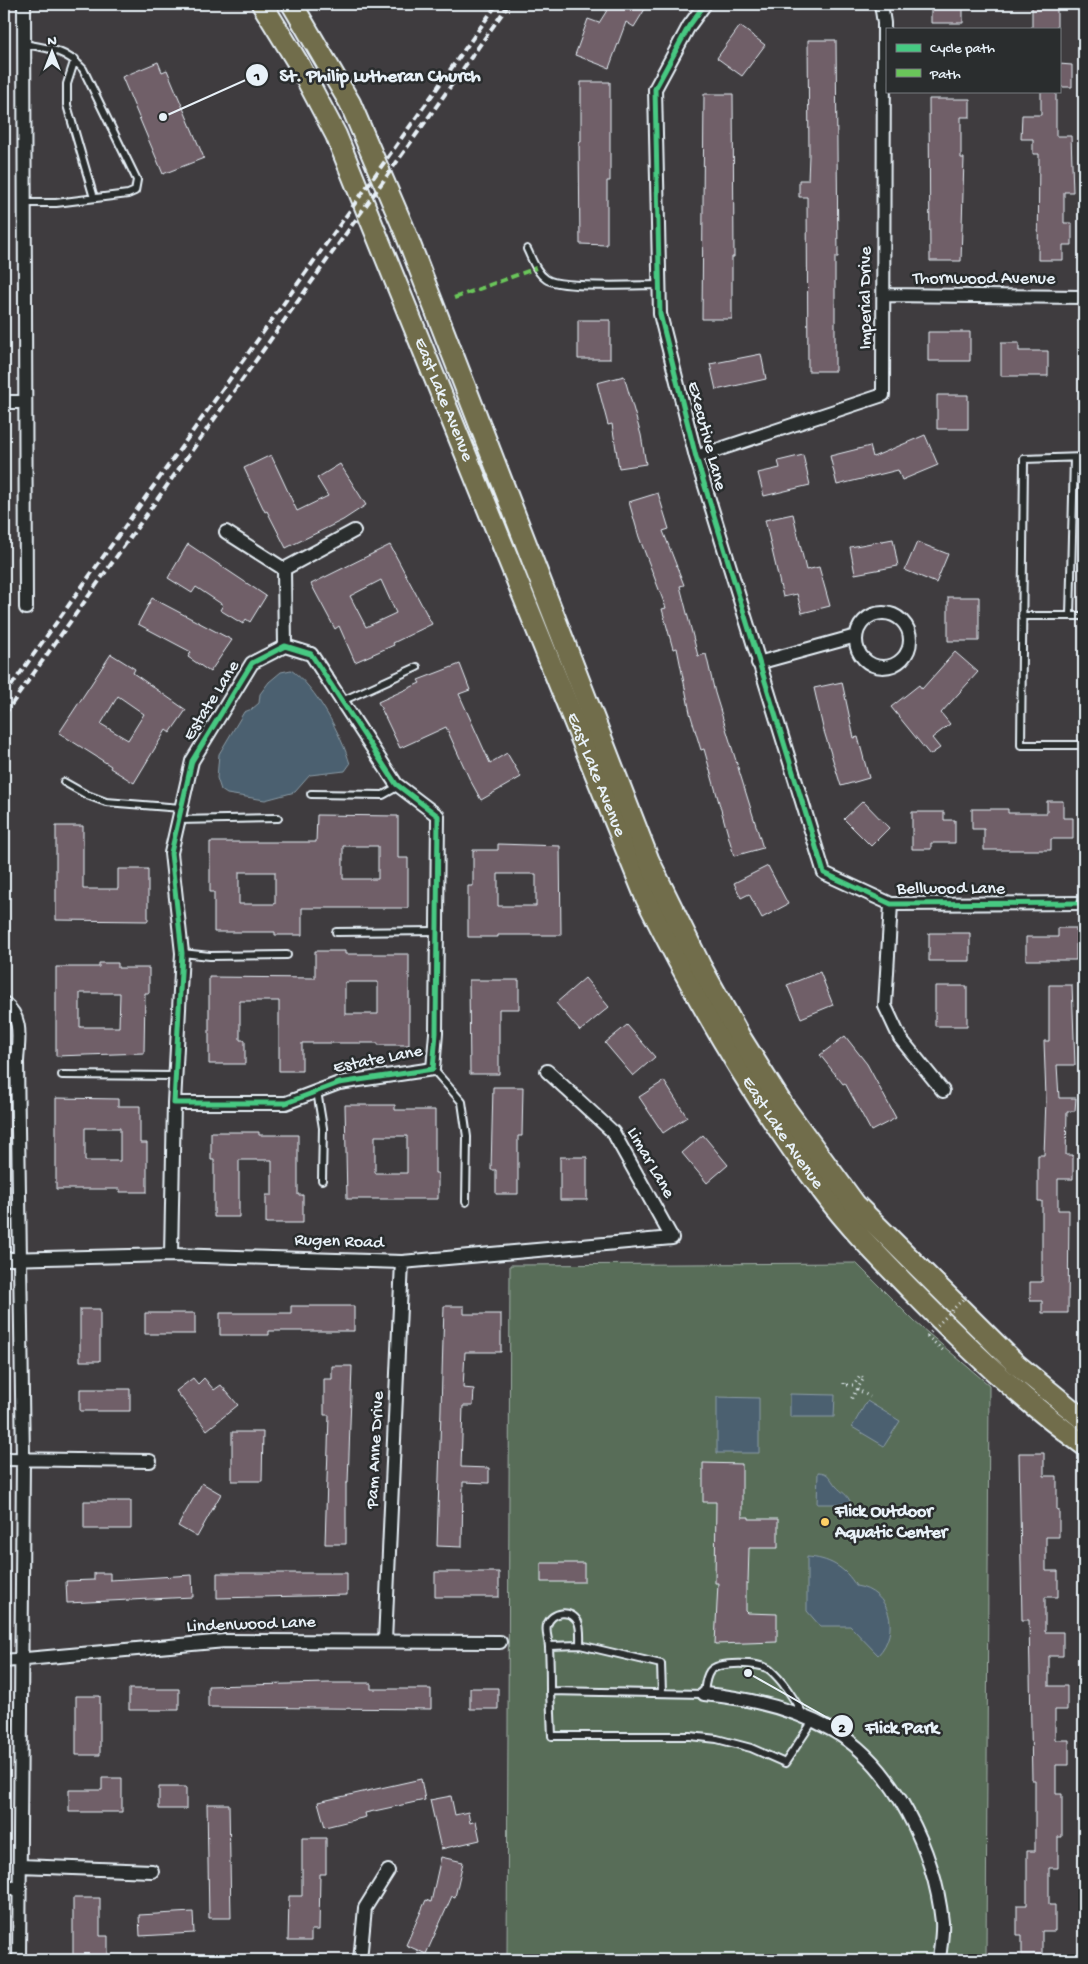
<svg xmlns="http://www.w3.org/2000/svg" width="1088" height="1964" viewBox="0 0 1088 1964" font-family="'Gochi Hand',sans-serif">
	<rect width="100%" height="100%" fill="#3f3c3f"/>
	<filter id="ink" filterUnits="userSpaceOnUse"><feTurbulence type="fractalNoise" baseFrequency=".02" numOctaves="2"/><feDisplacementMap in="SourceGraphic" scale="10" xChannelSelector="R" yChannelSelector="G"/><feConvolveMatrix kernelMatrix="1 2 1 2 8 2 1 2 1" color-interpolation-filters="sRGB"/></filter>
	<g filter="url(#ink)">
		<path fill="#586d58" stroke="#a0afa8" d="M856,1263L915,1322L989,1385L986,1960H507L510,1265Z"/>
		<path fill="#4c616f" stroke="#8a9ba6" d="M291,670C316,687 342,736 350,764L345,771L310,775L295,792L265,800L227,794L221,790L217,778L219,754L244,712L252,709L259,703L260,694L269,682L281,672Z
			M790,1394L835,1395L834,1417H790Z
			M717,1397L759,1398V1453H717Z
			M867,1401L900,1421L884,1446L852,1427Z
			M818,1472C829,1472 830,1479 836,1486C842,1493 848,1494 851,1504H817Z
			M807,1557C828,1558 845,1567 856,1586C890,1591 901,1631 878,1655L850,1626H820L807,1611Z"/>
		<path fill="#6f5e68" stroke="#e8f1f8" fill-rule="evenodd" d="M611,4H648L634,27L626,22L609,68L575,55L588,19L599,23Z
			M931,4H963V23H931Z
			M1032,6H1057V29H1032Z
			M740,26L765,45L742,76L717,58Z
			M808,40H836L838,257H835V371H808L807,197H799V180H808L809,155Z
			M158,62L162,72L167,70L204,158L163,174L122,77Z
			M1059,64L1072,65V87H1059Z
			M581,82H610V181H607V245L580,244L579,142H581Z
			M1041,91H1056V136H1071L1073,192H1064V223H1072V245H1063V260H1038L1039,154H1033V139H1021L1022,115H1041Z
			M704,94H733L734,257H732V319H702Z
			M929,99H970V117H961V158H964L961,261H930Z
			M578,320H610V359H578Z
			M928,332H970V361H928Z
			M1001,343H1019V351H1048V376H1001Z
			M761,354L766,379L716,390L710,364Z
			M624,376L641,435L646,464L619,468L612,424L608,425L597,383Z
			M937,395H968V429H937Z
			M925,435L938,465L902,480L898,470L837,485L830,456L870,446L873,457Z
			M271,455L297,511L328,496L317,478L340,464L366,505L343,520L286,548L267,511L265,512L244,468Z
			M803,455L810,485L764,496L758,473L780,468L778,461Z
			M658,493L669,529L663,531L684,585L680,586L698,656L706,654L715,693L763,848L734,856L704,749L701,750L690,713L677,648L673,649L662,609L666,608L639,537L629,502Z
			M793,514L806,570L819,567L830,606L802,613L797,594L783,597L765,520Z
			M893,539L898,566L855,574L850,547Z
			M917,542L948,554L936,583L905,570Z
			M188,544L266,596L250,622L246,619L243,624L220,610L223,605L196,587L192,593L168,578Z
			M390,545L432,624L393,643L394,645L355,662L339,626L335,629L311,584ZM381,580L396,613L366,627L350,596Z
			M948,597H979V641H948Z
			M152,598L232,640L210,672L188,657L191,652L138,624Z
			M955,652L978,672L941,713L950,724L932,738L940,748L930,755L891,707L919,685L922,689Z
			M111,654L135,669L133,673L186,710L170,733L166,730L134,783L110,768L111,766L59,733ZM118,696L144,714L128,740L101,724Z
			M460,664L470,690L459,694L490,763L507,753L521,777L481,800L469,778L446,727L400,748L378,702L420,683L418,680Z
			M842,682L854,738L858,737L869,778L841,786L823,728L814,688Z
			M863,801L889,828L871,846L844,819Z
			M1047,801H1063V818H1073V839H1051V850H984V829H972V809H1008V813H1047Z
			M912,812H944V820H955V843H931V849H912Z
			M317,815L398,816V858H408V908H302V935H275V932H214V892H210V842H316ZM343,846H378V879H343ZM239,872H275V904H239Z
			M56,826H83V889H118V869H148V921L56,920Z
			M498,844L560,846L561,935H498V937H468V886H473V850H498ZM498,874H536V906H498Z
			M768,866L788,904L762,918L749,894L741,898L734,883Z
			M1058,928H1076V960H1026V937H1058Z
			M929,933H970V961H929Z
			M315,951H345V954H409V1045H378V1043H302V1071H279V1001H240V1040H245V1064H209V977L315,978ZM345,982H378V1014H345Z
			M99,963H118V968H149V993H145L144,1053L56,1056V967H99ZM80,993H120L119,1027H80Z
			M820,972L833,1005L801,1018L787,985Z
			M585,978L609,1007L580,1031L556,1003Z
			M469,980H519V1009H499V1074H470Z
			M1049,985H1072L1075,1065H1057L1059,1098H1076L1075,1111H1067L1066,1155H1073V1179H1058V1210H1069L1068,1313H1042V1301H1030V1282H1042V1201H1038V1155H1044L1046,1098L1044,1041H1049Z
			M935,986H967V1026H935Z
			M627,1025L655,1057L633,1076L605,1043Z
			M845,1036L867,1064L896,1118L871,1131L845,1083L843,1084L820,1055Z
			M664,1081L687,1117L663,1133L639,1097Z
			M493,1087H523L522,1136H518V1194H496V1170H491Z
			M56,1098L118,1099V1106H140V1143H147V1192H120V1189H56ZM85,1128H120V1161H85Z
			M345,1105H395V1110H435V1173H438V1199H347ZM375,1136H407V1173H375Z
			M211,1132H259V1135H298V1195H303V1223H266V1195H272V1160H239V1217H214V1160H211Z
			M703,1135L728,1165L707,1183L682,1153Z
			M560,1157H587V1200H560Z
			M291,1306H354V1331H269V1335H220V1313H291Z
			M444,1306H464V1314H501V1352H465L463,1388L474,1389L473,1406H463L461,1467L489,1468V1483L463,1482L462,1547L437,1546Z
			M80,1309H100V1361H80Z
			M145,1313H195V1334H145Z
			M332,1366H352L348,1483H346V1544H325L329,1415H324V1379H332Z
			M193,1378L198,1384L204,1378L214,1390L221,1385L238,1405L207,1430L176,1391Z
			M80,1389H130V1411H80Z
			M232,1432H263L262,1481H232Z
			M1019,1453H1044V1476H1057V1510H1059V1537H1046V1571H1058V1597H1045V1632H1063V1656H1049V1686H1067V1710H1055V1740H1069V1765H1056V1794H1062V1837H1058V1868H1049V1905H1055V1931H1042V1954H1022V1935H1017V1905H1027V1851H1035V1780H1032L1029,1620H1022Z
			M703,1463L742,1464V1517H749V1519H778V1548H749L748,1583H746V1611L748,1613L777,1614V1642L715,1644L718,1583H715L716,1502H703Z
			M202,1483L221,1494L197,1537L178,1526Z
			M84,1501H131V1529H84Z
			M541,1563H584V1582H541Z
			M435,1572H499V1597H435Z
			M94,1573H110V1580L192,1575L193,1597L67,1603L66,1581L94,1580Z
			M217,1573H347V1595L217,1598Z
			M328,1683H371V1689H431V1709L208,1707V1686Z
			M470,1688H498V1709H470Z
			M129,1689H179V1710H129Z
			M76,1696H100V1755H76Z
			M102,1778H122V1812H69V1790H102Z
			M421,1779L425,1800L365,1813L366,1817L325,1827L318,1802Z
			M159,1787H186V1809H159Z
			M451,1796L455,1815L468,1812L470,1823L476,1821L480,1840L441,1849L430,1800Z
			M207,1804H229L231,1918H209Z
			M302,1838H326V1874H320L319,1930H311V1941H288L289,1896H302Z
			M441,1857L463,1862L455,1897L452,1896L426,1954L406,1945L426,1900L431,1902Z
			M73,1898H100V1936H108V1960H73Z
			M193,1912L194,1933L140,1936L139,1915Z"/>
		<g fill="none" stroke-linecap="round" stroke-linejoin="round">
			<g stroke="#e8f1f8" stroke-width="10">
				<path id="service" d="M75,59L67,84V105L94,198
					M24,203H56L128,194L135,191L137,180L83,69C66,50 48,48 24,44
					M527,249C532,259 536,272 546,279C559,289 638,285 659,285
					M1084,457L1024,459L1021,745H1084
					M1022,616H1084
					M1070,616L1074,458
					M342,701L417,667
					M64,782L87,795L106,802L181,808
					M311,794L383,795L399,786
					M178,820L278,818
					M336,932L437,931
					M182,953L210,956L287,955
					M433,1069L462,1102L467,1137L466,1202
					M62,1075L176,1076
					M317,1091L323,1128L322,1180
					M580,1645C580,1638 581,1629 578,1622C571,1609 552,1611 547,1625C545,1632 549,1640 549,1648C550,1662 550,1677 550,1691L704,1694C705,1686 705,1678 710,1671C718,1661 760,1662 770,1670C784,1682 793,1698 803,1714
					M549,1646L580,1645L661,1664L662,1693
					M550,1691L552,1736H690L717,1739L751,1748L785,1763L813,1721"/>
			</g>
			<g stroke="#e8f1f8" stroke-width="16">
				<path id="minor" d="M24,4L26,608
					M705,4L689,26L655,89L660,314L696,457L824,873L891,904L1084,903
					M884,295L1084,297
					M4,402H24
					M696,457L883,395L884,23L881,4
					M226,532L284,569L285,646
					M284,569L354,531
					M856 640a27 27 0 1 1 54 0a27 27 0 1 1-54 0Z
					M285,646L311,654L396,784L438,816L436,1033L433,1069L339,1083L286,1103H174L182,953L171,853L192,761L252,663Z
					M758,663L856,636
					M891,904L885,1006L900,1038L943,1091
					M4,1003C24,1019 18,1039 17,1062L23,1459L19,1960
					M4,1059L17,1062
					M171,1255L174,1103
					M4,1259L171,1255L402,1262L672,1238L613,1132L547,1071
					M4,1459L150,1461
					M385,1641L402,1262
					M4,1661L225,1641L500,1642
					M704,1694C749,1698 792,1708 832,1730C894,1764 935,1853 942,1922C943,1934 940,1948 939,1960
					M20,1866L152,1871
					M4,1888H20
					M360,1960L365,1908L388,1871"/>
			</g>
			<g stroke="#e8f1f8" stroke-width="24">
				<g id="primary">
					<path id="s1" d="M262,4L298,63L336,135L646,898C697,1001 755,1101 824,1193C850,1228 882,1260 912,1291C966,1346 1022,1400 1084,1445"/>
					<path d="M292,4L350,103L404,229L649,861L700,965L740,1037L784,1107L855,1204L1016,1364L1084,1420"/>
				</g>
			</g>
			<path stroke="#e8f1f8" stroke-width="3" stroke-dasharray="1 4" stroke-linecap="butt" d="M927,1336L945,1352
				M844,1383V1385H854L860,1376L864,1378L850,1401
				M857,1389L870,1397"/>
			<use href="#service" stroke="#2a2d2e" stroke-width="6"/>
			<use href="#minor" stroke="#2a2d2e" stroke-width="12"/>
			<use href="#primary" stroke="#716d4b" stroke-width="20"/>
			<path stroke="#e8f1f8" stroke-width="4" stroke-dasharray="8 4" stroke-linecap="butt" d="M4,696L497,4
				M4,715L509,4"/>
			<path stroke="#e8f1f8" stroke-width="3" stroke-dasharray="1 4" stroke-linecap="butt" d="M927,1336L968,1294"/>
			<path stroke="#6ac65a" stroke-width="4" stroke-dasharray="8 4" stroke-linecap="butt" d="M454,298L536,268"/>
			<g stroke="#2a2d2e" stroke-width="8">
				<path id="cycleway" d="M705,4L689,26L655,89L660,314L696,457L824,873L891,904L1084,903
					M285,646L311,654L396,784L438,816L436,1033L433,1069L339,1083L286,1103H174L182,953L171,853L192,761L252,663Z"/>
			</g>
			<use href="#cycleway" stroke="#46c982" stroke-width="5"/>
		</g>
	</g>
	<circle fill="#ffd166" stroke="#2a2d2e" stroke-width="2" cx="825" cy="1522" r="5"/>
	<g text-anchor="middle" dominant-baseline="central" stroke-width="5" stroke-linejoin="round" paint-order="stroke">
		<g font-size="18" fill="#e8f1f8" stroke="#2a2d2e">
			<text x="984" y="279">Thornwood Avenue</text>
			<text transform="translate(866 298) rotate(-90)">Imperial Drive</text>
			<text stroke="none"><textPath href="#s1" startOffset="436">East Lake Avenue</textPath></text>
			<text transform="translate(706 436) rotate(75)">Executive Lane</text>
			<text transform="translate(212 701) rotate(-58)">Estate Lane</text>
			<text stroke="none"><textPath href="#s1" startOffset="841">East Lake Avenue</textPath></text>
			<text x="951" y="889">Bellwood Lane</text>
			<text transform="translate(378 1060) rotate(-11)">Estate Lane</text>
			<text stroke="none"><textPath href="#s1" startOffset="1246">East Lake Avenue</textPath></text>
			<text transform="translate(650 1163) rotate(60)">Limar Lane</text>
			<text transform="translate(339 1242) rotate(2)">Rugen Road</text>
			<text transform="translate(376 1450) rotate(-87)">Pam Anne Drive</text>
			<text transform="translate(251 1625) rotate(-2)">Lindenwood Lane</text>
		</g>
		<g font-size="18" font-weight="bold" fill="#e8f1f8" stroke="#2a2d2e" text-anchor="start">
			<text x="835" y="1512">Flick Outdoor<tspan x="835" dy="21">Aquatic Center</tspan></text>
		</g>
	</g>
	<path fill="none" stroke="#e8f1f8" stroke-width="2" d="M163 117L257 75M748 1673L842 1726"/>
	<g fill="#e8f1f8" stroke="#2a2d2e" stroke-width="2">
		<circle cx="163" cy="117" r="5"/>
		<circle cx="748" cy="1673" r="5"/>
		<circle cx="257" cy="75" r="12"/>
		<circle cx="842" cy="1726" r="12"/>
	</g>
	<g font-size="15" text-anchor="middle" font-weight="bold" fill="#111">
		<text x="257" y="80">1</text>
		<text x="842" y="1732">2</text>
	</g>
	<g font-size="19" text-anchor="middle" font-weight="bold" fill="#e8f1f8" stroke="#2a2d2e" stroke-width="5" stroke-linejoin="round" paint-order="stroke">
		<text x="380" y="81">St. Philip Lutheran Church</text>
		<text x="902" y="1733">Flick Park</text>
	</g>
	<rect width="1088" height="1964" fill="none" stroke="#2a2d2e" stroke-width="20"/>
	<rect x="10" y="10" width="1068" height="1944" fill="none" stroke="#e8f1f8" stroke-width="2" filter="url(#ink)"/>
	<rect x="886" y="28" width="175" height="65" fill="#2a2d2e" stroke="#767b7f"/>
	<rect x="896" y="44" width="25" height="8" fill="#46c982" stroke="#767b7f"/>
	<text x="930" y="52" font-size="15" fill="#e8f1f8">Cycle path</text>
	<rect x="896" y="69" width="25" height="8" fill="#6ac65a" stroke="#767b7f"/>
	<text x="930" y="78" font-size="15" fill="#e8f1f8">Path</text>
	<g transform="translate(52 52)" stroke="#2a2d2e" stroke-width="4" paint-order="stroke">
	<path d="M0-4L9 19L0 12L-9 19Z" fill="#e8f1f8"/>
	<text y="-8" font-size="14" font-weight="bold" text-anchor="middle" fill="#e8f1f8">N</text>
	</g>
</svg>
